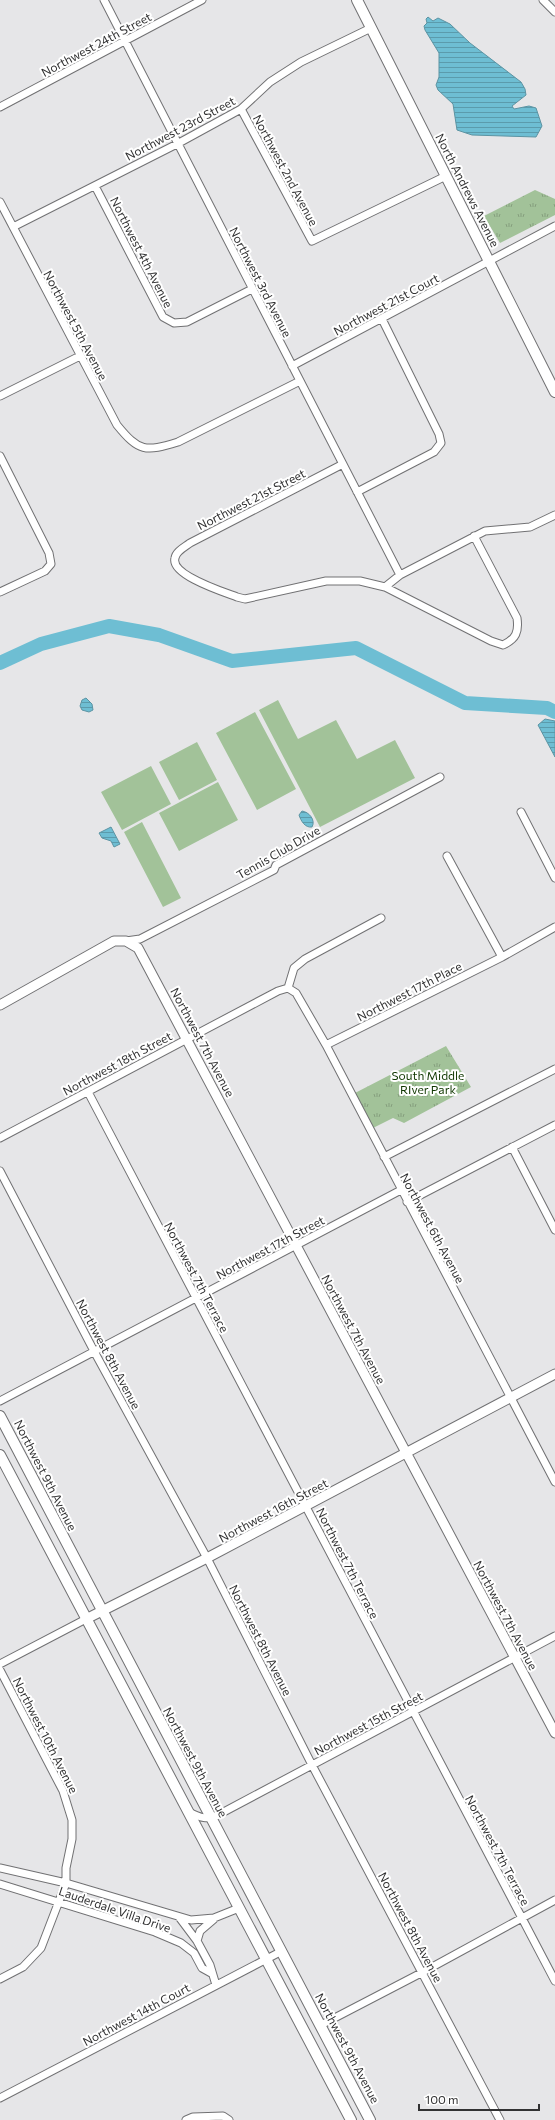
<svg xmlns="http://www.w3.org/2000/svg" width="555" height="2120" viewBox="0 0 555 2120" font-family="Commissioner,sans-serif">
	<defs>
		<pattern id="park-tufts" width="24" height="20" patternUnits="userSpaceOnUse"><rect width="24" height="20" fill="#a2c299"/><path d="M3 7l-1-3M5 7V3M7 7l1-3M15 17l-1-3M17 17v-4M19 17l1-3" fill="none" stroke="#859e7d"/></pattern>
		<pattern id="water-rules" width="6" height="5" patternUnits="userSpaceOnUse"><rect width="6" height="5" fill="#6ebed3"/><path d="M0 2.5h6" fill="none" stroke="#5b9bac"/></pattern>
	</defs>
	<rect width="100%" height="100%" fill="#e6e6e8"/>
	<path fill="#a2c299" d="M278,700L298,739L336,720L357,759L395,740L415,778L320,827L259,710Z
		M255,712L296,789L257,810L216,733Z
		M197,742L217,780L179,800L159,762Z
		M151,766L171,804L122,830L101,792Z
		M218,782L238,820L179,851L159,813Z
		M142,822L181,898L163,907L124,832Z"/>
	<path fill="url(#park-tufts)" d="M535,190L555,199V215L500,243L484,216Z
		M446,1046L471,1087L404,1123L393,1118L373,1128L355,1093Z"/>
	<path fill="url(#water-rules)" stroke="#5c94a3" d="M428,17L433,21L438,18L450,24L470,43L521,82L525,89L526,95L512,106L514,109L529,106L536,108L542,126L536,137L472,135L457,130L453,104L438,90L436,85L439,77V53L425,30L424,26L427,23L426,19Z
		M86,698L92,704L93,710L89,712L82,710L80,706L82,700Z
		M545,719L555,721V757L538,725Z
		M302,811C309,812 316,820 312,827C305,828 301,821 299,815Z
		M111,827L120,844L114,847L111,841L102,838L99,833Z"/>
	<g fill="none" stroke-linecap="round" stroke-linejoin="round">
		<path stroke="#6ebed3" stroke-width="14" d="M0,663L41,644L109,626L159,635L232,661L356,648L465,703L547,708L555,712"/>
		<g stroke="#717173" stroke-width="9">
			<path id="minor" d="M104,0L400,575
				M543,0L555,12
				M0,107L202,0
				M241,109L312,241L446,176
				M95,186L163,317L174,323L187,322L252,289
				M0,202L117,425C139,452 145,452 178,442L300,381
				M13,227L177,144L241,109L270,82L301,62L371,28
				M292,366L555,226
				M0,396L80,356
				M0,456L49,553L51,564L45,571L0,592
				M343,464L190,543C185,547 176,551 175,558C170,575 224,592 237,597L245,599L326,581H360L385,587L400,575L485,531L530,527L555,515
				M357,492L434,452L441,443L439,434L382,319
				M385,587L491,641L503,645C516,639 519,632 517,618L474,536
				M521,812L555,878
				M447,856L502,957
				M126,941L140,939L274,870L276,865L440,777
				M288,988L296,993L326,1045L555,1482
				M288,988L294,968L305,959L381,918
				M326,1045L502,957L555,927
				M88,1092L555,1981
				M0,1138L278,991L288,988
				M512,1147L555,1230
				M384,1157L555,1069
				M0,1171L95,1353L207,1558L312,1765L500,2120
				M407,1202L555,1125
				M0,1401L401,1190
				M0,1664L86,1619
				M0,1670L63,1791L72,1820V1839L66,1868V1883L41,1948L23,1967L0,1979
				M189,1812C200,1818 208,1820 218,1815L555,1636
				M0,1868L66,1883L191,1920L214,1918L239,1908
				M0,1884L155,1932L181,1943L194,1953L202,1968L211,1973
				M179,1917L197,1941L210,1965L216,1985
				M197,1941L200,1931L214,1919
				M321,2025L423,1972L555,1900
				M0,2098L282,1951
				M186,2120L193,2117L223,2116L229,2120"/>
		</g>
		<g stroke="#717173" stroke-width="11">
			<path id="tertiary" d="M0,1005L114,941H126L138,948L555,1733
				M86,1619L207,1558L555,1374"/>
		</g>
		<g stroke="#717173" stroke-width="12">
			<path id="secondary" d="M357,0L555,392
				M0,1416L370,2120
				M0,1455L351,2120"/>
		</g>
		<use href="#minor" stroke="#fff" stroke-width="7"/>
		<use href="#tertiary" stroke="#fff" stroke-width="9"/>
		<use href="#secondary" stroke="#fff" stroke-width="10"/>
	</g>
	<g text-anchor="middle" dominant-baseline="central" stroke-width="4" stroke-linejoin="round" paint-order="stroke">
		<g font-size="12" fill="#313132" stroke="#fff">
			<text transform="translate(96 44) rotate(-28)">Northwest 24th Street</text>
			<text transform="translate(180 128) rotate(-28)">Northwest 23rd Street</text>
			<text transform="translate(286 170) rotate(62)">Northwest 2nd Avenue</text>
			<text transform="translate(468 190) rotate(63)">North Andrews Avenue</text>
			<text transform="translate(142 252) rotate(63)">Northwest 4th Avenue</text>
			<text transform="translate(261 282) rotate(63)">Northwest 3rd Avenue</text>
			<text transform="translate(386 304) rotate(-28)">Northwest 21st Court</text>
			<text transform="translate(76 325) rotate(62)">Northwest 5th Avenue</text>
			<text transform="translate(251 499) rotate(-27)">Northwest 21st Street</text>
			<text transform="translate(278 852) rotate(-30)">Tennis Club Drive</text>
			<text transform="translate(409 991) rotate(-27)">Northwest 17th Place</text>
			<text transform="translate(203 1042) rotate(62)">Northwest 7th Avenue</text>
			<text transform="translate(117 1063) rotate(-28)">Northwest 18th Street</text>
			<text transform="translate(433 1228) rotate(62)">Northwest 6th Avenue</text>
			<text transform="translate(270 1247) rotate(-28)">Northwest 17th Street</text>
			<text transform="translate(197 1277) rotate(62)">Northwest 7th Terrace</text>
			<text transform="translate(354 1329) rotate(62)">Northwest 7th Avenue</text>
			<text transform="translate(109 1354) rotate(62)">Northwest 8th Avenue</text>
			<text transform="translate(46 1475) rotate(63)">Northwest 9th Avenue</text>
			<text transform="translate(273 1510) rotate(-28)">Northwest 16th Street</text>
			<text transform="translate(348 1563) rotate(63)">Northwest 7th Terrace</text>
			<text transform="translate(506 1615) rotate(62)">Northwest 7th Avenue</text>
			<text transform="translate(261 1640) rotate(63)">Northwest 8th Avenue</text>
			<text transform="translate(368 1723) rotate(-28)">Northwest 15th Street</text>
			<text transform="translate(46 1735) rotate(63)">Northwest 10th Avenue</text>
			<text transform="translate(196 1762) rotate(62)">Northwest 9th Avenue</text>
			<text transform="translate(498 1850) rotate(62)">Northwest 7th Terrace</text>
			<text transform="translate(115 1909) rotate(19)">Lauderdale Villa Drive</text>
			<text transform="translate(411 1927) rotate(62)">Northwest 8th Avenue</text>
			<text transform="translate(136 2014) rotate(-28)">Northwest 14th Court</text>
			<text transform="translate(348 2048) rotate(62)">Northwest 9th Avenue</text>
		</g>
		<g font-size="12" fill="#103701" stroke="#fff">
			<text x="428" y="1075">South Middle<tspan x="428" dy="14">RIver Park</tspan></text>
		</g>
	</g>
	<path d="M419 2104v6h120v-6" fill="none" stroke="#313132" stroke-width="2"/>
	<text x="425" y="2104" font-size="12" fill="#313132" stroke="#ffffff" stroke-width="3" paint-order="stroke">100 m</text>
</svg>
